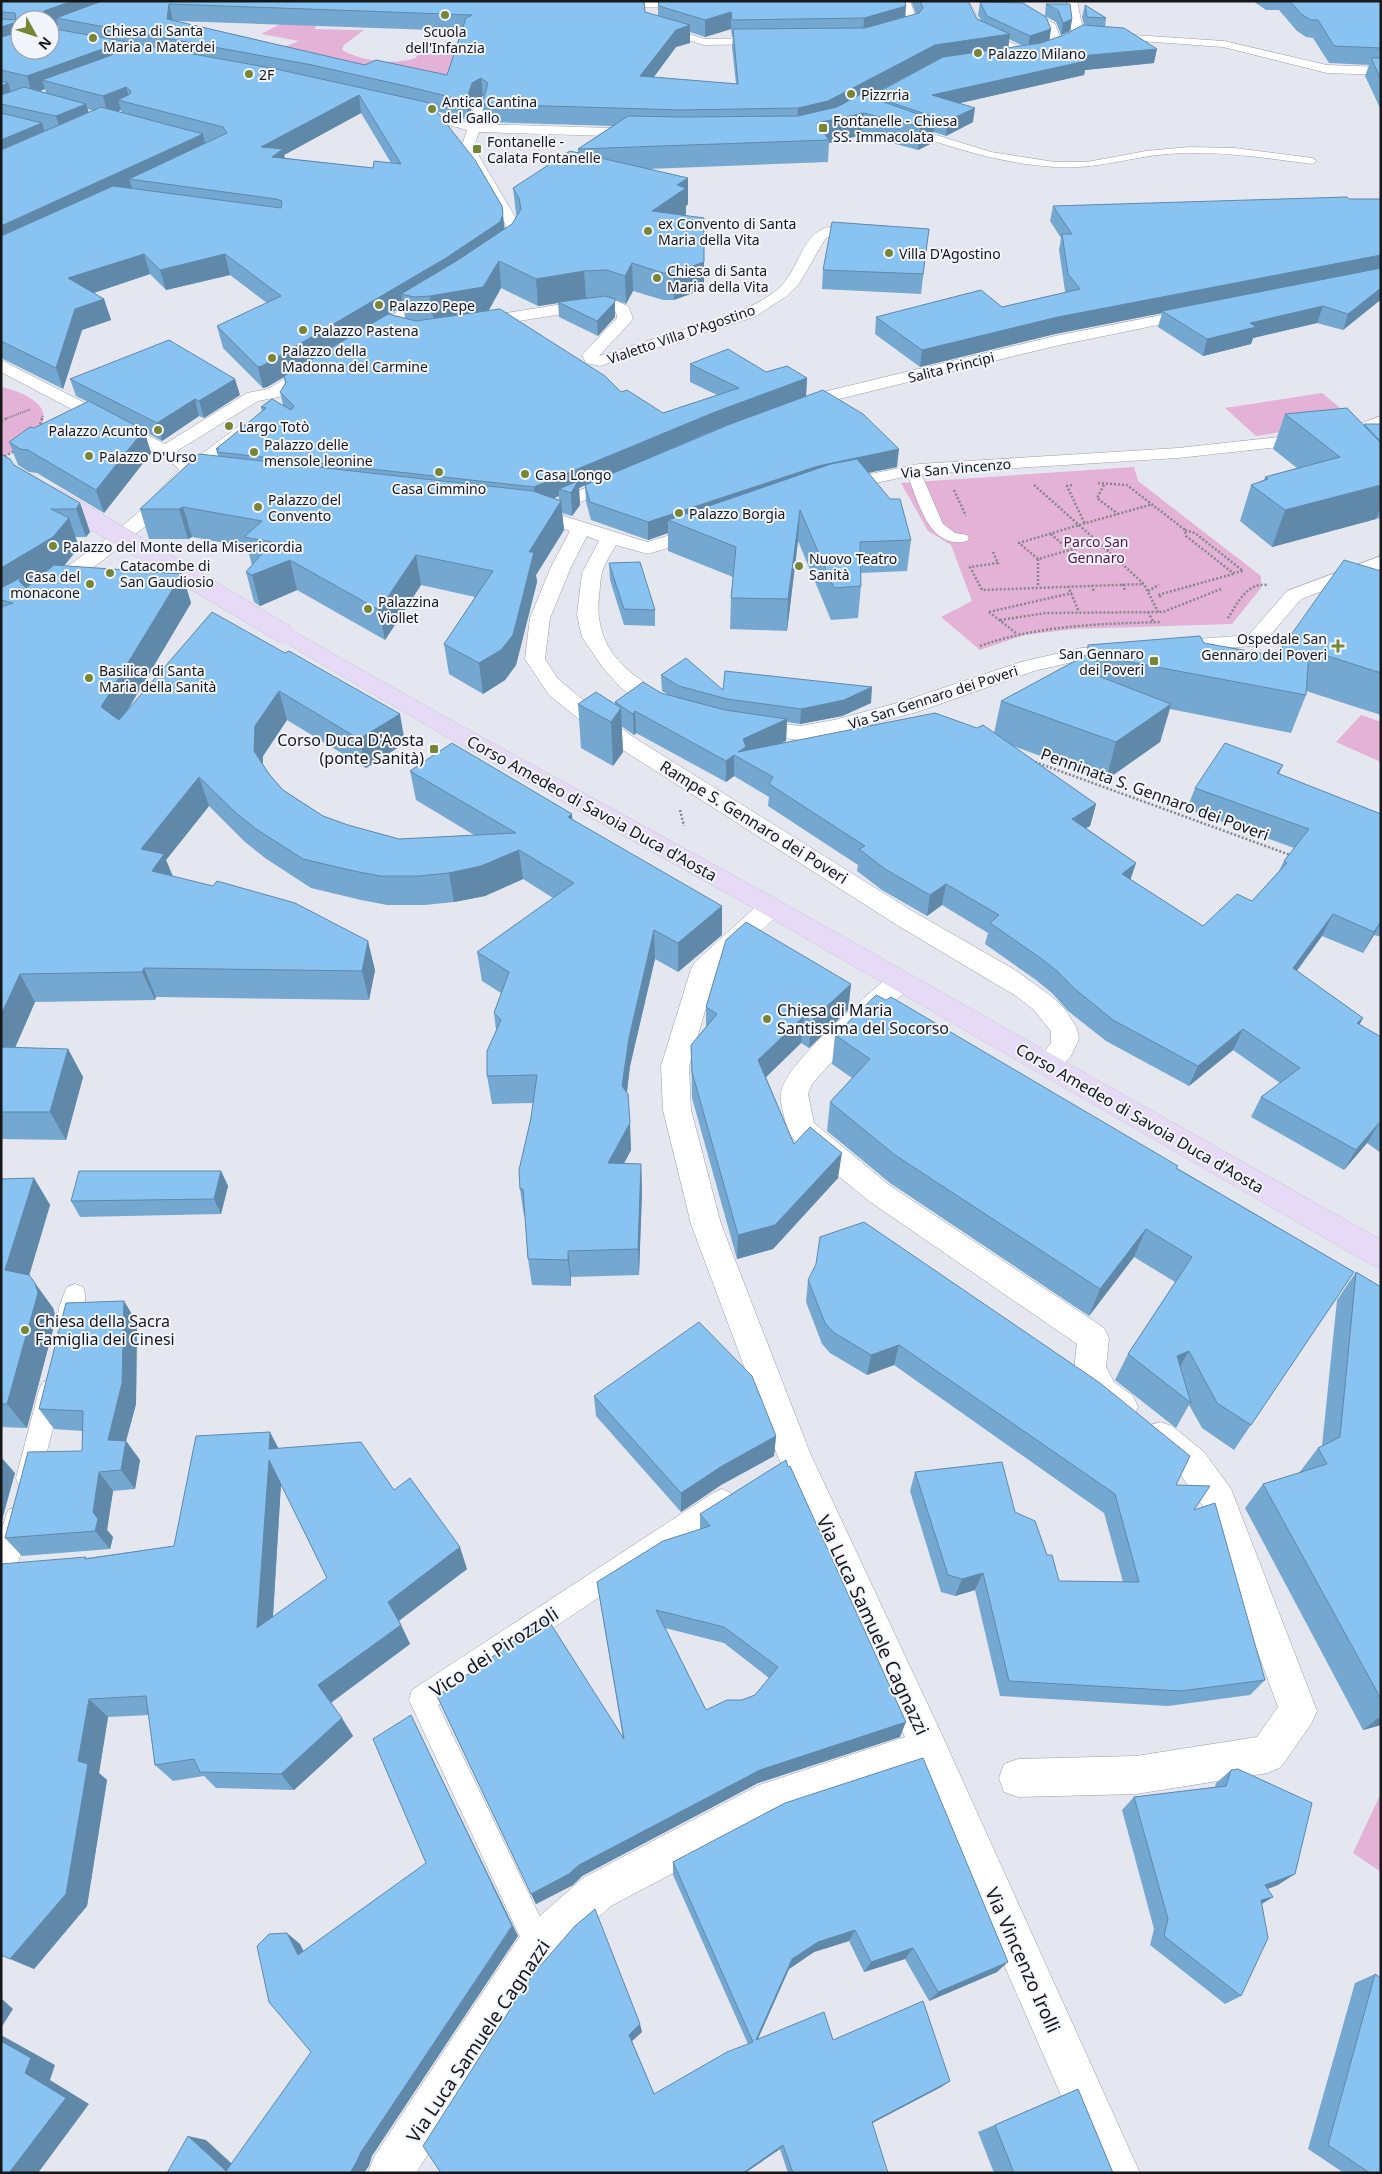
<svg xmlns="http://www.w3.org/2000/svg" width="1382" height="2174" viewBox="0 0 1382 2174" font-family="'Noto Sans',sans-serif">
	<rect width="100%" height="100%" fill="#e5e7f0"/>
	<path fill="#e4b2d7" d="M294,17L322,21L314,29L364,30L344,45L342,50C364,62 393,65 416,58L418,53L483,56L470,86L241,64L299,41L261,34Z
		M1,387C17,390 56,404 40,427C31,441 16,451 1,458Z
		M1322,393L1355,420L1256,436L1225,408Z
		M1134,467L1138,481L1261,576V588L1232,624L1074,629L1024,635L980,650L941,617L972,601L951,545L928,531L901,483Z
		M1361,715L1381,722V762L1336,742Z
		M1381,1793V1872L1353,1853Z"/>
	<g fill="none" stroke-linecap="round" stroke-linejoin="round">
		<g stroke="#9b9da5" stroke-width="1">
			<path id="lane" d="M907,126L991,152L1055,162H1087L1146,151L1189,147L1235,148L1312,158L1317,161L1312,164C1264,158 1217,150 1168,154C1130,157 1094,170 1055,167C1003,164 953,148 904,131V127Z
				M913,467L920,471L943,524L955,533L967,535L969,538L967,541C928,551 917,497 906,471Z
				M75,1284L83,1287C89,1300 81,1323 75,1335L67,1338L59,1335C53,1322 61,1300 67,1287Z
				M51,1379L59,1382L63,1390L40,1478L37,1486L28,1490L19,1486L16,1478L39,1390L43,1382Z
				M722,1489L731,1493L734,1501L731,1509L438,1705L553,1944L548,1954L538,1959L528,1954L409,1700L412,1690L713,1493Z
				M17,1506L26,1510L29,1518L14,1581L10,1590L1,1594V1531L8,1510Z"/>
		</g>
		<g stroke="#9b9da5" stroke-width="1">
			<path id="street" d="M606,1L695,2L700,5L695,8L608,7L603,4Z
				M900,1H910L919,26L917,28L889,36L885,35L883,33L885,31L907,24Z
				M959,1H969L984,30L1031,52L1033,54L1031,56H1023L976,34Z
				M1001,1H1014L1055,24L1063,45L1061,47H1053L1046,28Z
				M1067,1H1077L1084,34L1082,36H1074L1072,34Z
				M655,24L705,39L770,38L776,41L770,44L704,45L651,29L649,27Z
				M1104,33L1224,41L1327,65L1381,67V75L1327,73L1223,47L1100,38L1098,36L1100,34Z
				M482,98L488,102L481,124L641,129L647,133L641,137L479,132L474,146L476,151L520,225C523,240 512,254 497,257L492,256L490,253L505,240L506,225L462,151V146L467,130L401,112L399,109L405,105L469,123L476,102Z
				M835,226L848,228L850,231L848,234L832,235L825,239L799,284L787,296L754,317L606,364L600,366L586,363L582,355L617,318L616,312L610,309H594L475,328L469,326L467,323L469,320L475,318L594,299H613L629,307L633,319L599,356C628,347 657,338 686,329C718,319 750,311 777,290C800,272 801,228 835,226Z
				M437,289L442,291L445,294L442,297L373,339H361L359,336L361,333Z
				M1197,308L1202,310L1205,313L1202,316L1055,346L835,400L796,413L790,412L788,408L790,404L823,392L1055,336Z
				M1,360L165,444L247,393L268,389L311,362H323L325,365L279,397L258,401L177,451L191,462L240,425H252L255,429L192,480L172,497L153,520L102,561L47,598L1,620V606L51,578L106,539L139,512L179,470L176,466L159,455L1,372Z
				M1381,416V427L1373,431L1306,444L1178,458L919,474L836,491L830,490L827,486L830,482L836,481L919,464L1178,448L1306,434L1362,423Z
				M619,474L625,475L628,479L625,483L554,513L647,542L703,525L710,527L712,531L710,535L648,554L616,545C611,554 604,564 602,573C600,580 600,589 599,596C593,653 632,676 675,702L678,707L675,712L667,714L659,712L622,689L603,668L582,637L577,615L582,573L599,541L587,536L571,567L550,618L545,659L558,679L601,715L641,742L914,912L1015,970L1051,996L1065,1009L1073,1022L1077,1029L1079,1039L1071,1056L1058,1072L1048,1075L1038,1072L1034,1065L1051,1043V1031L1033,1009L1016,996L897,925L626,752L585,724L549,695L525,659L530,618L551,567L570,531L536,519L520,517L518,513L520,509L537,508Z
				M1381,556V569L1301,599L1262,645L1171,653L1164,651L1161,647L1164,643L1171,641L1249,635L1287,591Z
				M1123,645L1130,647L1133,651L1130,655L1081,660L1034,671L917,712L835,734L800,740L750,734L742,732L739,727L742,722L750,720L800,726L834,720L901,702L1021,662L1081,648Z
				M771,898L780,901L783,907L780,913L716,973L689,1066L691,1110L721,1224L810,1453L942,1735L1140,2173H1095L919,1770L781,1816L611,1906L552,1958L416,2173H368L374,2157L524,1930L583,1878L759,1785L905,1737L778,1457L691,1224L663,1110L661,1066L691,969L695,962L762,901Z
				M900,972L909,974L913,981L909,988L842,1050L812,1084L808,1094L814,1123L889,1185L1104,1328L1109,1338L1106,1367L1114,1382L1133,1396L1138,1407L1133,1418L1122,1422L1111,1418L1092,1402L1074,1369L1077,1344L869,1201L791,1137C787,1128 779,1102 781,1092C789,1059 864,999 891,974Z
				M1160,1422L1172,1426L1204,1452L1231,1489L1317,1711L1311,1724L1281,1767L1268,1773L1136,1794L1018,1797L1004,1792L999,1778L1004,1764L1018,1759L1136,1756L1257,1737L1278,1707L1205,1509L1180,1474L1148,1448L1144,1437L1148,1426Z"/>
		</g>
		<g stroke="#c7c7c8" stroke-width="1">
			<path id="primary" d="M286,629L293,631L456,723L780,901L1381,1240V1268L1370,1264L762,913L440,733L279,639L276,635L279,631Z"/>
		</g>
		<path stroke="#84868b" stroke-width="2" stroke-dasharray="1 1" stroke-linecap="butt" d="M5,419L31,409
			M42,419L43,415"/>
		<path stroke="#84868b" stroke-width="2.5" stroke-dasharray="2 2" stroke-linecap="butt" d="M1,421L8,418
			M39,428L42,418
			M1,458L15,451
			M1098,483L1127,485L1185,530
			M1034,485L1079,525
			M1072,485L1067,486L1085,524
			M1104,485L1097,498L1118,514
			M954,490L966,516
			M1079,525L1098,542L1038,559L1019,543Z
			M1079,525L1153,504
			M1185,530L1195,533L1243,571L1233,573L1186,536Z
			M1051,534L1069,550
			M1098,542L1144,584L1158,612
			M1107,549L1114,547
			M993,552L998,563L970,567L982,590L1144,584
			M1038,559V587
			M1123,584L1125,591
			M1092,585L1094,592
			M1068,586L1079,612
			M1148,591L1159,585
			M1161,597L1158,595L1233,574
			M989,612L1072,593
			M989,612L1016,633
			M1148,612L1154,623
			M1228,618C1237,604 1247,582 1267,585
			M1000,620L1046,613L1163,612L1221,589
			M980,646C1039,625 1099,624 1161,622
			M1035,762L1293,856
			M680,810L684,826"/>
		<use href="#lane" fill="#fff" fill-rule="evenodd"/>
		<use href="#street" fill="#fff" fill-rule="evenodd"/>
		<use href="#primary" fill="#e6daf7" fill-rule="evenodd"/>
		<g stroke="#c7c7c8" stroke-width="20" stroke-linecap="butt">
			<path id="primary-bridge" d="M53,496L286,635"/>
		</g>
		<use href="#primary-bridge" stroke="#e6daf7" stroke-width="19"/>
	</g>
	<path fill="#75a8d0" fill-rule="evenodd" d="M1,1H644L645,12L658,16V1H905V17L916,14L911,1H968L977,19L981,20L978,15L980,2L1045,16L1046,4L1072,19L1070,31L1061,35L1056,22L1045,16L1051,29L1049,40L1064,35L1084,25L1082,17L1085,5L1106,18L1105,27L1154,63L1085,70L1084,75L959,103L973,122L946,136L934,132L932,143L918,150L862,135L829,143L828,162L648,169L688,204L686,206V214L684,216L704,289L674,300H663L633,291L626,304L615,300V317L598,336L559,317L558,303L538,306L501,288L489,310L621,392L663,413L717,395L690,382V364L766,372L807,378L806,396L897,467L868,473L911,540L907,571L861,573V586L858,618L831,620L798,541L787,631L730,629L731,598L733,577L668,551V533L648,540L591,520L586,502L585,485L579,488L580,505L572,516L562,513L564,530L536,575L537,582L516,665L505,680L483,694L449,674L444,644L475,597L421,585L385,640L297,590L260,606L254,602L246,572L252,565L247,547L192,537L188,539H149L140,509L218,456L216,449L262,412L261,407L283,405L280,392L285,383L284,377L267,387L263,388L223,348L217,326L267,303L230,275L166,290L150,274L94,293L104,299L111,320L82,330L63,389L1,358ZM176,21L461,31L447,75L365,65ZM58,25L59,29L51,28ZM731,29L732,37H733L732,47L736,84L654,77L676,47L690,43V32L705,37ZM1009,39L1023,46L1008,48ZM923,68L871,96V98L868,97ZM45,89L46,93L40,91ZM483,96L484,97L482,104L484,122L612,126L578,149V152L513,188L516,214L517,216L512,224L505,229L436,111L468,120L474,101ZM88,109L94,111L89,113ZM121,110L122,113L116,111ZM361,113L391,163L373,168L285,158L284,155ZM403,306L405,318L390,314ZM559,496V500L554,498Z
		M1253,1H1381V110L1365,76L1369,65L1329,63L1313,38L1306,37L1297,31L1279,10H1266Z
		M1349,199H1381V302L1379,301L1343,330L1317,323L1253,338L1251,344L1203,356L1158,327L1162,313L1055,334L920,367L875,334L876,317L1002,307L1066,292L1065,291L1059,250L1061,238L1050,221L1053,206Z
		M929,229L921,294L822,289L823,270Z
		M70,379L240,395L204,418L199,416L162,441L144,431L151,453L104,513L37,473L29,472L18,465L9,442L34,428L88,402L76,396Z
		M1285,414L1363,425L1381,424V518L1376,519L1272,547L1240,521L1251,485L1264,480L1265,477L1297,468L1273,449Z
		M1,454L14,465L80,503L90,532L86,537H75L79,547L64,566L182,574L191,603L126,713L212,612L405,743L366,768L287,720L263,756V765L269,774L283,790L323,816L348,825L399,839L474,835L416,800L410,771L572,814V820L722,935L678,972L655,959L630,1066L627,1092L628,1094L631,1150L624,1163L641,1164L642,1191L639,1275L571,1277V1286L532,1285L528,1259L525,1216H524L520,1189L533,1103L492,1104L487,1076L496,1030L494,1013L501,993L482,981L477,952L553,898L523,879L485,896L454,902L425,905H387L361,900L311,888L265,858L245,842L209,806L166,860L173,876L375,970L369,1000L156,997L155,1000L35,1002L15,1048L68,1049L83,1077L66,1140L1,1139Z
		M609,563L655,610V626L624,625L610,580Z
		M1381,571V715L1306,691V695L1291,733L1170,709L1160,742L1106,780L1013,746L1096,804L1090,826L1086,828L1136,863L1130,879L1203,926L1252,901L1279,871L1284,861L1294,848L1187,809L1195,788L1283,765L1279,774L1381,814V937L1374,935L1363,953L1322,936L1297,971L1363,1018L1359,1024L1381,1037V1153L1367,1143L1344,1170L1251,1117L1261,1097L1280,1083L1233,1050L1189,1086L1106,1041L1068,1011L1052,993L1036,980L985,944L988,933L942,905L927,916L882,890L857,871L858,865L768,806L769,797L734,776L726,782L636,733L634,735L621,726L623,752L613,766L581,748L578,704H615V702L661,693L669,695L662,691L661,675L723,690L871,703L842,716L800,724L787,722L786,741L777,744L977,728L994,733L1001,701L1086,655L1088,645L1204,643L1276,656Z
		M851,984L848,1010L809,1048L801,1043L766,1077L794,1144L838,1178L773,1249L737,1259L692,1098L691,1045L706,1027V1007Z
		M835,1035L1177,1168L1354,1272L1234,1450L1202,1428L1189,1405L1176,1428L1115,1380L1128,1354L1175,1282L1134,1257L1089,1316L890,1183L827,1131L830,1102L852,1078L832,1064Z
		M221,1171L228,1186L221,1214L80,1217L71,1201Z
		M34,1178L50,1205L29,1276L53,1308L56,1318L27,1428L1,1427V1179Z
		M1356,1272L1381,1287V1725L1363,1730L1245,1508L1263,1484L1299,1473L1318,1448L1322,1446L1337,1300Z
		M808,1280L1176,1485L1194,1510L1265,1680L1250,1695L1168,1706L1000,1696L975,1590L955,1596L941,1592L910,1491L915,1472L1015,1512L1047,1555L1059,1581L1123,1582L1104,1513L894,1365L867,1375L830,1353L822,1344L806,1302Z
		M124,1301L137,1323L136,1404L126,1441L140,1460L135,1489L113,1491L107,1530L113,1537L110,1549L22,1556L5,1538L82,1451V1431L54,1429L39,1409Z
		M594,1396L776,1436L774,1456L721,1485L681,1512L596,1416Z
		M279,1448L394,1490L467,1569L399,1621L410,1644L331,1703L353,1736L294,1790L216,1788L204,1776L173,1781L155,1765L149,1715L108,1717L99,1773L107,1780L87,1906L34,1969L87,1558L174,1546ZM281,1484L327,1578L273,1617Z
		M700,1514L900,1737L758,1783L582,1876L573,1885L536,1904L437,1696L623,1738L597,1582L700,1530ZM665,1628L724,1643L769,1678L755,1695L742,1700L706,1710Z
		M1231,1770L1278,1885L1267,1889L1273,1897L1262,1904L1241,1996L1225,2004L1150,1945L1154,1929L1122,1810L1134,1797L1215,1787L1216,1783Z
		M673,1862L997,1972L929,2001L905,1959L864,1972L849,1941L814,1952L789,1969L757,2040H833L950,2081L941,2087L872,2123L888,2173H788L780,2149L745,2173H441L540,1966L642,2032L632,2041L654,2094L748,2044L673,1875Z
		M1375,1974L1381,2173H1344L1308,2149L1355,1983Z
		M1078,2089L1113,2173H994L978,2132Z"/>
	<path fill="#5f88a9" d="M72,1H110L56,18L58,25L50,28V20H45L44,11Z
		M169,4L173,21L167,19Z
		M906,6L905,23L863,35L864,18Z
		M731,12V29L705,37V20Z
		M1072,19L1070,31L1061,35L1063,23Z
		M14,23L20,40L1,45V27Z
		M690,25V43L676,47L641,94L640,76L676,30Z
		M1051,29L1049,41L1028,48L1030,36Z
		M1010,34L1008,51L933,62L826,119L797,126L798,108L935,45Z
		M108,47L112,64L42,80L45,89L32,94L27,76Z
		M1157,49L1154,63L1085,70L1084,75L930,110L932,95L1080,56Z
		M481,78L483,96L474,101L468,120L466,101L472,83Z
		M8,83L14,101L1,104V86Z
		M126,87L131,103L118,100L121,110L108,115L103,96Z
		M359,95L361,113L284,155L287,169L276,176L261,147Z
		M86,104L91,122L62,135L56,116Z
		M975,108L973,122L946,136L947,121Z
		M864,113L862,135L829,143V140L817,123Z
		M935,120L932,143L918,150L920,127Z
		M42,123L48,142L1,162V140Z
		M203,134L207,153L129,179L132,188L1,250V226Z
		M688,178V204L686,206V214L653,238L652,211L677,185Z
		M503,214L505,234L401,294L403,306L267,387L263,388L258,367Z
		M704,218V289L674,300V273Z
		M144,254L150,274L75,299L68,278Z
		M225,254L230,275L166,290L160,270Z
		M1381,255V270L1162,311V313L1055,334L920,367L922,350L1058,317Z
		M499,261L501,288L486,315L434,324L430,296Z
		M632,263L633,291L626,304L625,276Z
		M584,271L586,298L558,302V303L538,306L536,279Z
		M1381,288V296L1379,301L1343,330L1348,314Z
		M104,299L111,320L82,330L63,389L56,368L75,309Z
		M615,299V317L598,336L597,321Z
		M1323,306L1317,323L1253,338L1251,344L1203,356L1207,339L1250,323Z
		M807,378L806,396L714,430L579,488L580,505L572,516L571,493L559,489V496L536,506L534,487L715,412Z
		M235,379L240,395L204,418L199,401Z
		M195,399L199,416L162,441L157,423Z
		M144,430L151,453L104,513L96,490Z
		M899,449L897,467L816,483L668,520V533L648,540V522L818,466Z
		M1381,485V506L1376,519L1272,547L1285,510Z
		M561,501L564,530L536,575L537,582L516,665L505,680L483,694L479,663L529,552Z
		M80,503L90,532L86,537L76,509Z
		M183,507L192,537L188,539L179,509Z
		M800,510L798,541L787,631L788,599Z
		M69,518L79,547L64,566L23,591L1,600V568Z
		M416,555L421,585L385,640L379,610Z
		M290,560L297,590L260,606L252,575Z
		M182,574L191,603L112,736L101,707Z
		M872,687L871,703L842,716L800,724L801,709Z
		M279,691L287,720L263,756L262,780L254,751L255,726Z
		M1171,704L1160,742L1106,780L1116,742Z
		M621,708L623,752L613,766L611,722Z
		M635,711L636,733L634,735L633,714Z
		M400,714L405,743L366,768L359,739Z
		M787,719L786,741L742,760L738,757L743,739Z
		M734,755V776L726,782V761Z
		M199,777L209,806L166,860L175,883L164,900L141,849Z
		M1096,804L1090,826L1066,840L1072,819Z
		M572,814L574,843L568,817Z
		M519,850L523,879L485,896L454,902L449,873Z
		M1136,863L1129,884L1122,874Z
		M946,884L942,905L927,916L930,895Z
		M722,906V935L678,972V943Z
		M1333,914L1322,936L1283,989L1293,968Z
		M1381,921L1374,935L1363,953L1374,932Z
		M654,930L655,959L630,1066L624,1114L622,1086L629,1038Z
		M368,941L375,970L369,1000L362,971Z
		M144,968L156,997L155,1000L142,972Z
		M20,974L35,1002L3,1075L1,1072V1015Z
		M851,984L848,1010L809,1048L811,1021Z
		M804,1016L801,1043L757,1086L758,1060Z
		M1363,1018L1352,1039L1357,1023Z
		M1243,1029L1233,1050L1189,1086L1198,1066Z
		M68,1049L83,1077L66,1140L50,1112Z
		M630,1123L631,1150L610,1190L608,1163Z
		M1379,1123L1367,1143L1344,1170L1356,1150Z
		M842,1153L838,1178L773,1249L737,1259L738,1235Z
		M641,1164L642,1191L639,1275L638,1249Z
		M221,1171L228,1186L221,1214L214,1199Z
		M34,1178L50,1205L23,1296L5,1270Z
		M1146,1229L1134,1257L1089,1316L1100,1289Z
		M568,1251L571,1277V1286L568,1260Z
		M35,1283L53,1308L56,1318L27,1428L7,1404Z
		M124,1301L137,1323L136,1404L126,1441L140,1460L135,1489L121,1470L108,1440Z
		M899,1345L894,1365L867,1375L871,1355Z
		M1189,1351L1174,1377L1177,1356Z
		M270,1432L282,1455L269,1449Z
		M776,1436L774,1456L721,1485L681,1512V1493L722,1466Z
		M1,1457L15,1473L1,1524Z
		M269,1460L281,1483L271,1648L257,1628Z
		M99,1472L113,1491L107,1530L113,1537L110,1549L95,1531L93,1512Z
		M460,1547L467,1569L397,1622L388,1602Z
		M983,1573L975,1590L955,1596L962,1579Z
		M401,1625L410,1644L330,1703L318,1685Z
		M89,1699L108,1717L99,1773L107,1780L87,1906L34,1969L10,1959L78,1761Z
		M411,1715L518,1936L372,2156L369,2166L364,2173H350L361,2152L512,1926Z
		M1381,1716V1725L1363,1730Z
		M342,1718L353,1736L294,1790L281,1774Z
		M906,1722L900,1737L758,1783L582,1876L573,1885L536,1904L531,1894L579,1865L760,1770Z
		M1295,1874L1278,1885L1249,1896L1265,1885Z
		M1273,1897L1256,1907L1261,1900Z
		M855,1930L849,1941L814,1952L789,1969L754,2048L756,2040L792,1959L818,1942Z
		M287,1933L300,1944L311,1965L298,1955Z
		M913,1948L905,1959L864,1972L871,1962Z
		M1008,1962L997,1972L929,2001L938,1992Z
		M1,1998L13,2009L1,2028Z
		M640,2024L642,2032L631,2042L629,2035Z
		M1,2035L55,2065L50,2080L89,2104L38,2173H9L25,2073L1,2041Z
		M950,2081L941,2087L865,2127L872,2122Z
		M188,2136L206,2140L242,2173L226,2171Z
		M783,2145L780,2149L745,2173H743Z"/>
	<path fill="#88c3f2" stroke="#5f88a9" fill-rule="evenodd" d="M1,1H72L44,11L45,20H20V50H50V28L276,69L430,103L475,160L502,206L503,214L500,222L446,258L262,366L258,367L217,326L281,296L225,254L160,270L144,254L68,278L104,299L75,309L56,368L1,341V236L113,186L281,208L282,201L276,199L129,179L227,133L223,127L118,100L130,94L131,91L126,87L103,96L42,80L112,55L114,51L108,47L27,76L1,70V37L16,33L17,25L14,23L1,27V19L16,20L15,13L1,12ZM359,95L401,164L374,161L373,168L272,157L283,149L261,147Z
		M102,1H644L645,12L690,25L676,30L640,76L738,84L733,29L865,28L919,13L923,8L920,1H968L977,19L1010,34L935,45L828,101L798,108L681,110L482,104L488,83L481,78L472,83L466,101L410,87L312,65L56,18ZM169,4L472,15L466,18L447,75L376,60L365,65L167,19Z
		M658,1H905L906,6L864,18L732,20L731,12L705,20L659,6Z
		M1290,1H1381V48L1334,46L1318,20H1311L1301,14Z
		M980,2L1023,3L1046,17L1051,29L1030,36L987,16Z
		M1046,4H1070L1072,19L1063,23L1058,10Z
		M1085,5L1106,18L1087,17Z
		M1083,25L1124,28L1157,49L1080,56L1086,61L932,95L975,108L947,121L871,96L943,57L1041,43L1064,35Z
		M1371,58H1381V79Z
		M1,81L8,83L1,86Z
		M24,87L86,104L56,116L1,104V95Z
		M861,94L935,120L920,127L864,113L817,123L829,140L578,149L628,116L681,117L798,116L837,107Z
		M101,107L203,134L1,226V150Z
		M1,113L42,123L1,140Z
		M570,151L688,178L677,185L686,188L652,211L704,218V262L674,273H663L632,263L625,276L607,270L584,271L536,279L499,261L483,287L430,296L414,297L401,294L458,260L512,224L521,209L519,198L513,188Z
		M1347,197L1349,199H1381V255L1058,317L922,350L876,317L981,290L1002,307L1080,289L1068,274L1062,234H1072L1053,206Z
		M832,222L929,229L923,274L823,270Z
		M1381,268V288L1348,314L1323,306L1250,323L1256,327L1207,339L1162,311Z
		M605,296L615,299V302L597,321L558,302Z
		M500,309L605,376L621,392L627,390L663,413L739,388L690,364L728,349L766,372L787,366L807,378L715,412L534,487L217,452L219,449H216L266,408L261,407L272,399L291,410L294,406L280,392L286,383L284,376L388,314L416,321Z
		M169,340L235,379L199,401L195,399L157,423L70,379Z
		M823,390L863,414L899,449L818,466L648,522L590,502L585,485L728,425Z
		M89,401L144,430L96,490L28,450L20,449L9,442L30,427L34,428Z
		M1347,408L1381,443V485L1285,510L1251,485L1268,479L1265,477L1340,457L1285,414Z
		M1364,424H1381V442Z
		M1,454L10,459L14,465L80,503L76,509H51L69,518L53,537L1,568Z
		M199,454L533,491L561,501L529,552H534L513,635L501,650L479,663L444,644L493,571L416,555L379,610L290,560L252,575L246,572L272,542L244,537L262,521L183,507L179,509H140Z
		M857,459L890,499H900L911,540L860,542L861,586L834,588L800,510L788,599L731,598L736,547L668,520L831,464Z
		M578,481L571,493L559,489Z
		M1344,560L1381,571V673L1309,650L1306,695L1098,656L1093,674L1171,704L1116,742L1001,701L1088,654V645L1200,636L1204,643L1276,656Z
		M640,562L655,610L624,609L609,563Z
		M54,565L182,574L101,707L119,720L212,612L285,653L289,651L400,714L359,739L279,691L255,726L254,751L269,774L283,790L323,816L348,825L399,839L516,833L410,771L452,743L572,814L568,817L722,906L678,943L654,930L629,1038L622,1086L628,1094L630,1123L608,1163L641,1164L638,1249L568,1251V1260L528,1259L523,1189H520L519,1170L531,1118L537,1075L487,1076V1051L501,1020L494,1013L509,972L477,952L574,883L519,850L481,866L449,873L419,876H380L354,871L303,859L256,829L236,813L199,777L141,849L164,854L152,871L213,886L217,881L295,903L368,941L362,971L144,968L142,972L20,974L1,1015V607L13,603L1,600V588L22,577L19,581L26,588Z
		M686,658L723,690L725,671L872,687L844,700L801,709L727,699L679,686L661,675Z
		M643,682L661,693L725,710L787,719L743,739L746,747L738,752L935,713L977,728L983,725L1096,804L1072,819L1136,863L1122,874L1203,926L1237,894L1252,901L1287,863L1284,861L1309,829L1195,788L1225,743L1283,765L1277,773L1381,814V921L1374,932L1333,914L1293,968L1363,1018L1357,1023L1381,1037V1124L1379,1123L1356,1150L1261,1097L1300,1068L1243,1029L1198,1066L1113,1020L1075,989L1058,972L1042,959L990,923L999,915L946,884L930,895L885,869L859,849L865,846L769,784L773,777L734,755L726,761L635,711L633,714L615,702Z
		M596,692L621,708L611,722L578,704Z
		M746,922L851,984L811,1021L804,1016L758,1060L794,1144L810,1127L842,1153L775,1225L738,1235L692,1072L691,1045L717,1014L706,1007L726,940Z
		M876,995L886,1000L891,997L1178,1166L1176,1168L1354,1272L1251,1425L1217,1403L1189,1351L1177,1356L1191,1403L1128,1354L1192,1257L1146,1229L1100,1289L895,1155L830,1102L870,1059L835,1035Z
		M1,1047L68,1049L50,1112H1Z
		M79,1171H221L214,1199L71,1201Z
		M34,1178L5,1270L29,1275L35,1283L38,1293L7,1404H1V1179Z
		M864,1222L1100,1383L1190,1456L1176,1485L1210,1486L1194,1510L1215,1503L1265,1680L1181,1691L1009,1681L983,1573L962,1579L948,1575L915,1472L1002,1462L1015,1512L1035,1521L1047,1555H1052L1059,1581L1139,1582L1115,1494L899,1345L871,1355L833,1332L825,1323L808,1280L816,1264L820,1237Z
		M1356,1272L1381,1287V1699L1263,1484L1327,1464L1318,1448L1340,1437Z
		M124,1301L122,1383L108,1440L126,1441L121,1470L99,1472L93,1512L98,1519L95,1531L5,1538L28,1452L82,1451L83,1411L39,1409L66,1303Z
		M699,1322L752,1376L776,1436L722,1466L681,1493L594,1396Z
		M270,1432L269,1449L361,1442L394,1490L410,1478L460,1547L388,1602L401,1625L318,1685L342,1718L281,1774L200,1772L194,1759L155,1765L146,1696L89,1699L78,1761L88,1764L66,1894L10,1959L1,1955V1564L86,1557L85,1559L174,1546L196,1436ZM269,1460L327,1578L257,1628Z
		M786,1460L788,1467L790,1466L906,1722L760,1770L579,1865L569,1874L531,1894L437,1696L547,1618L624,1739L597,1582L663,1541L710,1526L700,1514ZM656,1610L724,1627L778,1667L755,1695L742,1700H727L706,1710Z
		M411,1715L512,1926L361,2152L356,2163L350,2173H167L188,2136L226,2171L311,2052L269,2002L257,1946L269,1934L287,1933L298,1955L426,1863L373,1739Z
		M923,1758L1008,1962L938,1992L913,1948L871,1962L855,1930L818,1942L792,1959L756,2040L824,2012L833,2040L923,2001L950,2081L872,2122L888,2173H793L783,2145L743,2173H441L423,2146L539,1964L540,1966L575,1926L595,1909L640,2024L629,2035L654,2094L727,2052L753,2042L673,1862L785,1803Z
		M1238,1769L1312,1803L1295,1874L1265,1885L1273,1897L1261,1900L1268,1938L1241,1996L1164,1936L1168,1919L1134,1797L1226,1786L1231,1770Z
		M1375,1974L1381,1978V2173H1370L1328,2145Z
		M1,2041L31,2058L25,2073L66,2098L9,2173H1Z
		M1078,2089L1113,2173H1014L995,2125Z"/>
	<g fill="#778635" stroke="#f2f5fd" stroke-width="2">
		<circle cx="445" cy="15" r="5"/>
		<circle cx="93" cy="38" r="5"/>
		<circle cx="978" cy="53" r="5"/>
		<circle cx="249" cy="74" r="5"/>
		<circle cx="851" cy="94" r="5"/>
		<circle cx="432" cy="109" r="5"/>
		<rect x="818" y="123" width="10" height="10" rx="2.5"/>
		<rect x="472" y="144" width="10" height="10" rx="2.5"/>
		<circle cx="648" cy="231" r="5"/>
		<circle cx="889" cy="253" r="5"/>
		<circle cx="657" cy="278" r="5"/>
		<circle cx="379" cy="305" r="5"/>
		<circle cx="303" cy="330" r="5"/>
		<circle cx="272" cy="358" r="5"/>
		<circle cx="229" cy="426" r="5"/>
		<circle cx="158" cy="430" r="5"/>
		<circle cx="254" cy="452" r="5"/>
		<circle cx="89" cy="456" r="5"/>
		<circle cx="439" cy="472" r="5"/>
		<circle cx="525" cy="474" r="5"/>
		<circle cx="258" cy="507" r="5"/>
		<circle cx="679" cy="513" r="5"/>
		<circle cx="53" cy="546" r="5"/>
		<circle cx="799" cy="566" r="5"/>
		<circle cx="110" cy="573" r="5"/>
		<circle cx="90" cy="584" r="5"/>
		<circle cx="368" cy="609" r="5"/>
		<path d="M1335.5 638.5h5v5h5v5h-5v5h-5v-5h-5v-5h5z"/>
		<rect x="1149" y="656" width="10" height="10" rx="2.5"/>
		<circle cx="89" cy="678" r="5"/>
		<rect x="429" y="744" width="10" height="10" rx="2.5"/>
		<circle cx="767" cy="1019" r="5"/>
		<circle cx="25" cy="1330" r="5"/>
	</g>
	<g text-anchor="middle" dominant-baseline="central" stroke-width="4" stroke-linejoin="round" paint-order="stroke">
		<g font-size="14" fill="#161719" stroke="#f2f5fd" text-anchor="start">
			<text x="103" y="30">Chiesa di Santa<tspan x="103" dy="16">Maria a Materdei</tspan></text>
			<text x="445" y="31" text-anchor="middle">Scuola<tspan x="445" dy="16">dell'Infanzia</tspan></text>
			<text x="988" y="53">Palazzo Milano</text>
			<text x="259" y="74">2F</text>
			<text x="861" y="94">Pizzrria</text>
			<text x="442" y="101">Antica Cantina<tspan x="442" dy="16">del Gallo</tspan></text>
			<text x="833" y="120">Fontanelle - Chiesa<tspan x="833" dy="16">SS. Immacolata</tspan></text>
			<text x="487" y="141">Fontanelle -<tspan x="487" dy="16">Calata Fontanelle</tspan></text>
			<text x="658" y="223">ex Convento di Santa<tspan x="658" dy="16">Maria della Vita</tspan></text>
			<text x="899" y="253">Villa D'Agostino</text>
			<text x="667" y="270">Chiesa di Santa<tspan x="667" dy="16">Maria della Vita</tspan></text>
			<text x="389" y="305">Palazzo Pepe</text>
			<text x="313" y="330">Palazzo Pastena</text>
			<text x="282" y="350">Palazzo della<tspan x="282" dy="16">Madonna del Carmine</tspan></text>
			<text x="239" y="426">Largo Totò</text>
			<text x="148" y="430" text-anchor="end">Palazzo Acunto</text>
			<text x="264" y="444">Palazzo delle<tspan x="264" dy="16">mensole leonine</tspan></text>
			<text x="99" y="456">Palazzo D'Urso</text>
			<text x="535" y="474">Casa Longo</text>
			<text x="439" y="488" text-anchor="middle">Casa Cimmino</text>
			<text x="268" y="499">Palazzo del<tspan x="268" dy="16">Convento</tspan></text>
			<text x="689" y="513">Palazzo Borgia</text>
			<text x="63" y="546">Palazzo del Monte della Misericordia</text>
			<text x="809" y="558">Nuovo Teatro<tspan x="809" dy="16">Sanità</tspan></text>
			<text x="120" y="565">Catacombe di<tspan x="120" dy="16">San Gaudiosio</tspan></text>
			<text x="80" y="576" text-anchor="end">Casa del<tspan x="80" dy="16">monacone</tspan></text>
			<text x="378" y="601">Palazzina<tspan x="378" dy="16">Viollet</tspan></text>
			<text x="1327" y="638" text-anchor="end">Ospedale San<tspan x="1327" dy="16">Gennaro dei Poveri</tspan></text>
			<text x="1144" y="653" text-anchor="end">San Gennaro<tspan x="1144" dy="16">dei Poveri</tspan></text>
			<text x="99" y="670">Basilica di Santa<tspan x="99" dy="16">Maria della Sanità</tspan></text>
		</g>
		<g font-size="14" fill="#161719" stroke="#f2f5fd">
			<text transform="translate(681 334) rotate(-19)">Vialetto Villa D'Agostino</text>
			<text transform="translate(951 367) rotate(-14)">Salita Principi</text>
			<text transform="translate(956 468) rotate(-5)">Via San Vincenzo</text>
			<text transform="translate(933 697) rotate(-18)">Via San Gennaro dei Poveri</text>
		</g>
		<g font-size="14" fill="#55114a" stroke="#f2f5fd">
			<text x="1096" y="541">Parco San<tspan x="1096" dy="16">Gennaro</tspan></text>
		</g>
		<g font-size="16" fill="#161719" stroke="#f2f5fd" text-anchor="start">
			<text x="424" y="740" text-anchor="end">Corso Duca D'Aosta<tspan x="424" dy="18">(ponte Sanità)</tspan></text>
			<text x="777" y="1010">Chiesa di Maria<tspan x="777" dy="18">Santissima del Socorso</tspan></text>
			<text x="35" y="1321">Chiesa della Sacra<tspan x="35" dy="18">Famiglia dei Cinesi</tspan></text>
		</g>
		<g font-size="16" fill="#161719" stroke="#f2f5fd">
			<text transform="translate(1155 794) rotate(20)">Penninata S. Gennaro dei Poveri</text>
			<text transform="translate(592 808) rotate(29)">Corso Amedeo di Savoia Duca d'Aosta</text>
			<text transform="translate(754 822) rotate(32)">Rampe S. Gennaro dei Poveri</text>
			<text transform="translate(1140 1118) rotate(30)">Corso Amedeo di Savoia Duca d'Aosta</text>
		</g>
		<g font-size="19" fill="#161719" stroke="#f2f5fd">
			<text transform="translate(873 1625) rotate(65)">Via Luca Samuele Cagnazzi</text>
			<text transform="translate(494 1652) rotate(-33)">Vico dei Pirozzoli</text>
			<text transform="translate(1023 1960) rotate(66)">Via Vincenzo Irolli</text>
			<text transform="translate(478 2041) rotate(-56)">Via Luca Samuele Cagnazzi</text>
		</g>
	</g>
	<rect width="1382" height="2174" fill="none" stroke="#161719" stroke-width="5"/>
	<g transform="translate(35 35) rotate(130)"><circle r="24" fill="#f2f5fd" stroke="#9a9ca2"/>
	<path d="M0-4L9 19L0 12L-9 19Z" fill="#778635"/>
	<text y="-8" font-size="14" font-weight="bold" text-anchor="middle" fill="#161719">N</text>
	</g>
</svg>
